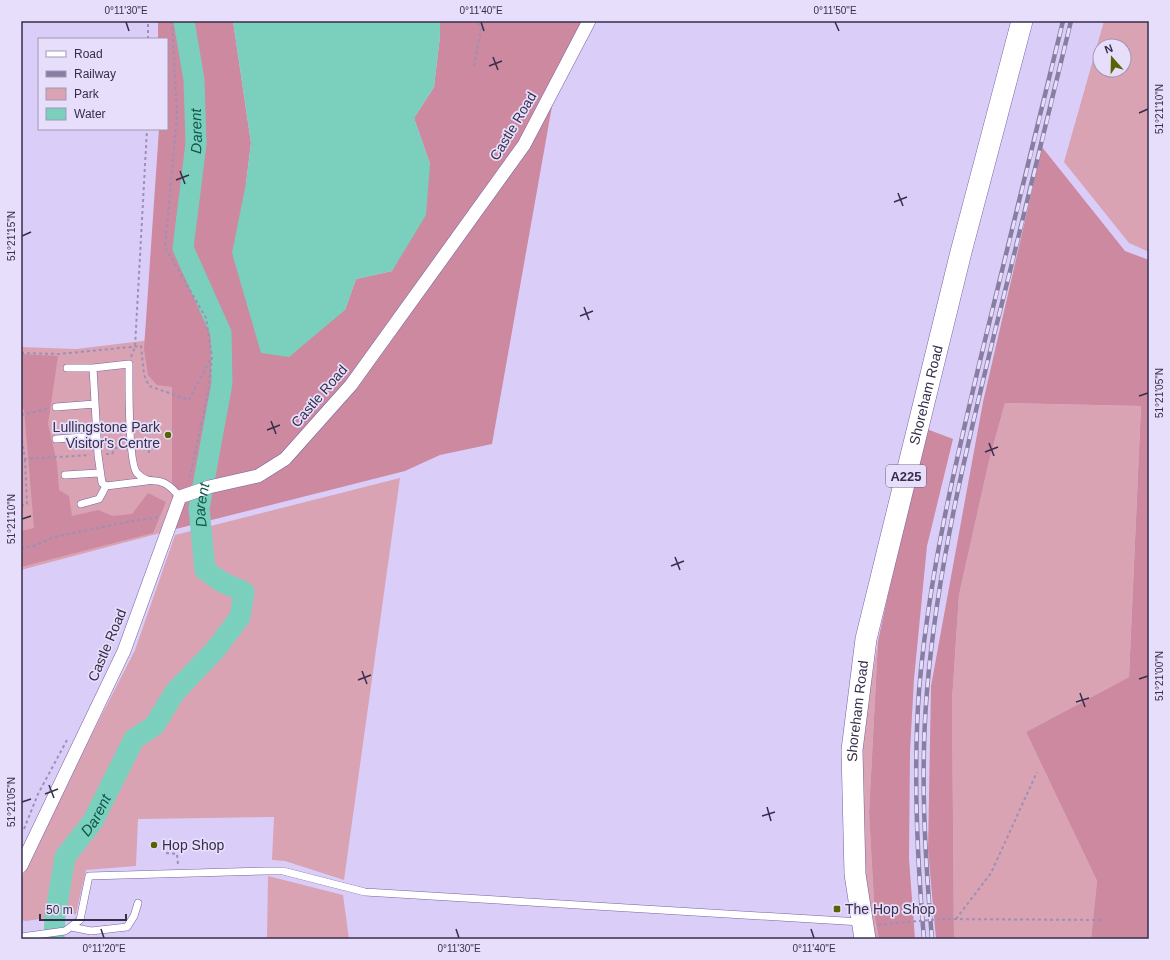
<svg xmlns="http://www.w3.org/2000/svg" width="1170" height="960" viewBox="0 0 1170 960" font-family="Helvetica,sans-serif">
	<rect width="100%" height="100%" fill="#dacef9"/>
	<path fill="#d9a3b4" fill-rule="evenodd" d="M1104,21H1149V252L1129,243L1064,162ZM1100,46H1124V70H1100Z
		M167,338L180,386L179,473L164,532L21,570V347L76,349Z
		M1005,403L1141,406L1129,677L1026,732L1097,881L1091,939H954L952,701L959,595L989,461Z
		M400,478L344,880L285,861L272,860L274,817L138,819L136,866L86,870L76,914L26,921L21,920V879L55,806L135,650L175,535Z
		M878,641L869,813L875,919L879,939H876L870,929L860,812L864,728Z
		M268,876L343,895L349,939H267Z"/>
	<path fill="#cd89a0" d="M158,21H233L251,143L246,183L345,310L356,279L392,271L430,164L414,118L434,87L440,36V21H587L557,78L492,444L440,455L405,471L172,530V387L157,385L148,375L144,349L159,129H167V39H158Z
		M1042,147L1125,251L1149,260V939H1091L1097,881L1026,732L1129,677L1141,406L1005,403L989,461L959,595L952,701L954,939H936L928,850L931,686L983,402Z
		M21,354L58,356L48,424L57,463L59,490L69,496L72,516L98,510L113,516L132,514L148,493L166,502L153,533L21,567V531L34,528L24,409L21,410Z
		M924,428L953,439L927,546L914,679L910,752L909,859L915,939H879L875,919L869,813L878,641Z"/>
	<path fill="#7bd0bd" d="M233,21H440V36L434,87L414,118L430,164L426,215L392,271L356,279L345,310L289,357L261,353L232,253L246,183L251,143Z"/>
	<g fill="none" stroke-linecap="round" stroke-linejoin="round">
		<path stroke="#7bd0bd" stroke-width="21" id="s1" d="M54,939L55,916L65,857L93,821L134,739L154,726L175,692L215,650L240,617L244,592L222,582L205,570L199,508L222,383L221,333L183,248L196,144L194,80L184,21"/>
		<g stroke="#7762a3" stroke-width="8">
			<path id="service" d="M67,368H93L129,364C129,381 128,463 137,473C149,485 153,478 164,483C171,486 175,492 180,497
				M93,368L98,455L102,483L106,486L147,481
				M56,407L95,404
				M56,439L97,436
				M65,475L99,473
				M81,504L99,499L106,486
				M71,927L91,931L127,927L134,916L138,903
				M21,937L65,931L80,920L89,876L266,871H283L365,892L861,922"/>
		</g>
		<g stroke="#7762a3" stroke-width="14">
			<path id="minor" d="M21,866L124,651L180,497L209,487L258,476L285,459L351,385L524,145L589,21"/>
		</g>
		<g stroke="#7762a3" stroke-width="22">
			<g id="primary">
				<path id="s2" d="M865,939L855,874L852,750L866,639L961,252L1022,21"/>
			</g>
		</g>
		<path stroke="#9b90b5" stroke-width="2" stroke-dasharray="3 3" stroke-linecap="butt" d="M172,21L177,116L165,247L206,318L212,357L208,393L189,481
			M148,39V21
			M474,66L481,29L477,21
			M21,353L59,354L141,346L144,375L149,386L189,400L211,358
			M131,357L135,347L147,129
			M21,415L47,409
			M21,434L25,459L90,455
			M140,447H149V453L151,451
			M106,454H112L115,448H122
			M21,506L27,504L25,459
			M21,548L34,546L54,537L127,522L160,517
			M24,829L38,794L67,740
			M166,853L177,854L178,865
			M942,919L1104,920
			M956,919L991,873L1037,772
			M878,925L907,922"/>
		<use href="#service" stroke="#fff" stroke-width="7"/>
		<use href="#minor" stroke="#fff" stroke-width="13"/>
		<use href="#primary" stroke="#fff" stroke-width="21"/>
		<g stroke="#887ea1" stroke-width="4.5">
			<path id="rail" d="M924,939C917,857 913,773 919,691C929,570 958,452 986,336C1012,231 1038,126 1063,21
				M932,939C925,857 920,773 927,691C937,569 966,450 995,331C1021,228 1046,125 1071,21"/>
		</g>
		<use href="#rail" stroke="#e6defb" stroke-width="3" stroke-dasharray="9" stroke-linecap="butt"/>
		<path stroke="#9b90b5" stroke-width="2" stroke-dasharray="3 3" stroke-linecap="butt" d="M907,922L942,919"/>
	</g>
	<path fill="none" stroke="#362e4a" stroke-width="1.5" d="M126,22L129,31M481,22L484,31M835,22L839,31M493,57L498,70M489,66L502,61M1139,113L1148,109M180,171L185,184M176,180L189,175M898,193L903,206M894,202L907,197M22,236L31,232M584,307L589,320M580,316L593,311M1139,396L1148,393M271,421L276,434M267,430L280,425M989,443L994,456M985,452L998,447M22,519L31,516M675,557L680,570M671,566L684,561M362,671L367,684M1139,679L1148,676M358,680L371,675M1080,693L1085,707M1076,702L1089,698M49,785L54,798M45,794L58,789M22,802L31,799M767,807L771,821M762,816L775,812M101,929L104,938M456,929L459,938M811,929L814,938"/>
	<g fill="#576304" stroke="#e6defb" stroke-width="1.5">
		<circle cx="168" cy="435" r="4"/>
		<circle cx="154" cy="845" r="4"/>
		<rect x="833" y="905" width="8" height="8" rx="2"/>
	</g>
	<g text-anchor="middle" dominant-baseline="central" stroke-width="3.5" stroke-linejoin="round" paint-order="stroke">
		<rect fill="#e6defb" stroke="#6b637f" stroke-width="1" x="886" y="465" width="40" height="22" rx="3"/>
		<g font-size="13" font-weight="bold" fill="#362e4a">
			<text x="906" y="476">A225</text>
		</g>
		<g font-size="14" fill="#362e4a" stroke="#e6defb">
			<text transform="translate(513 126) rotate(-59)">Castle Road</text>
			<text stroke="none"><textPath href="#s2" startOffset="553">Shoreham Road</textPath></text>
			<text transform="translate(319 396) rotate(-49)">Castle Road</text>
			<text transform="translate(107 645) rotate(-67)">Castle Road</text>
			<text stroke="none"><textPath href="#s2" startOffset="229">Shoreham Road</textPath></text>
		</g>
		<g font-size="14" fill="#362e4a" stroke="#e6defb" text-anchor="start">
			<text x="160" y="427" text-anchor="end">Lullingstone Park<tspan x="160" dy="16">Visitor's Centre</tspan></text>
			<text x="162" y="845">Hop Shop</text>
			<text x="845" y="909">The Hop Shop</text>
		</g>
		<g font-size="15" font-style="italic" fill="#0e574b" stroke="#e6defb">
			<text stroke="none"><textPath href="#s1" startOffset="904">Darent</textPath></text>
			<text stroke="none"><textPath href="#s1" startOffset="519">Darent</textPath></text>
			<text stroke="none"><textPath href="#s1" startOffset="135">Darent</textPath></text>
		</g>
	</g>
	<rect width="1170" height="960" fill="none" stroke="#e6defb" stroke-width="44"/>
	<rect x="38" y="38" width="130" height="92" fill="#e6defb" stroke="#a098b4"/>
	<rect x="46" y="51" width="20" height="6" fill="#ffffff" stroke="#a098b4"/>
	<text x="74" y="58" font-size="12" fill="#362e4a">Road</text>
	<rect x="46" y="71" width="20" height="6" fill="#887ea1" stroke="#a098b4"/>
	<text x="74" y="78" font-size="12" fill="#362e4a">Railway</text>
	<rect x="46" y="88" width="20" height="12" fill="#d9a3b4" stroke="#a098b4"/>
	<text x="74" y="98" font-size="12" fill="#362e4a">Park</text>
	<rect x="46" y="108" width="20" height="12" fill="#7bd0bd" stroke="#a098b4"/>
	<text x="74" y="118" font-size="12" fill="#362e4a">Water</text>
	<g transform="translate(1112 58) rotate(340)"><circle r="19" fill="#e6defb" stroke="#a098b4"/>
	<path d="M0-3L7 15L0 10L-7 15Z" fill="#576304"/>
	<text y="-6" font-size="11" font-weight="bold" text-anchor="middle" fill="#362e4a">N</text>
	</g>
	<path d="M40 914v6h86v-6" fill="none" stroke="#362e4a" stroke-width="2"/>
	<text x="46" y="914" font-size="12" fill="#362e4a" stroke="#e6defb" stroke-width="3" paint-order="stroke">50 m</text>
	<rect x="22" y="22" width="1126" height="916" fill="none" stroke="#362e4a" stroke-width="1.5"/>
	<g font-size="10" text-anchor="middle" fill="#362e4a">
		<text x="126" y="14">0°11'30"E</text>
		<text x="481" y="14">0°11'40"E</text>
		<text x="835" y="14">0°11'50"E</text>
		<text transform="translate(1159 109) rotate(-90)" y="4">51°21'10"N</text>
		<text transform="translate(11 236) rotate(-90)" y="4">51°21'15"N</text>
		<text transform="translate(1159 393) rotate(-90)" y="4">51°21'05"N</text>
		<text transform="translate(11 519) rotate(-90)" y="4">51°21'10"N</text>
		<text transform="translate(1159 676) rotate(-90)" y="4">51°21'00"N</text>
		<text transform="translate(11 802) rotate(-90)" y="4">51°21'05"N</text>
		<text x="104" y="952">0°11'20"E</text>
		<text x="459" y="952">0°11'30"E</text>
		<text x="814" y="952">0°11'40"E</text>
	</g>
</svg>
